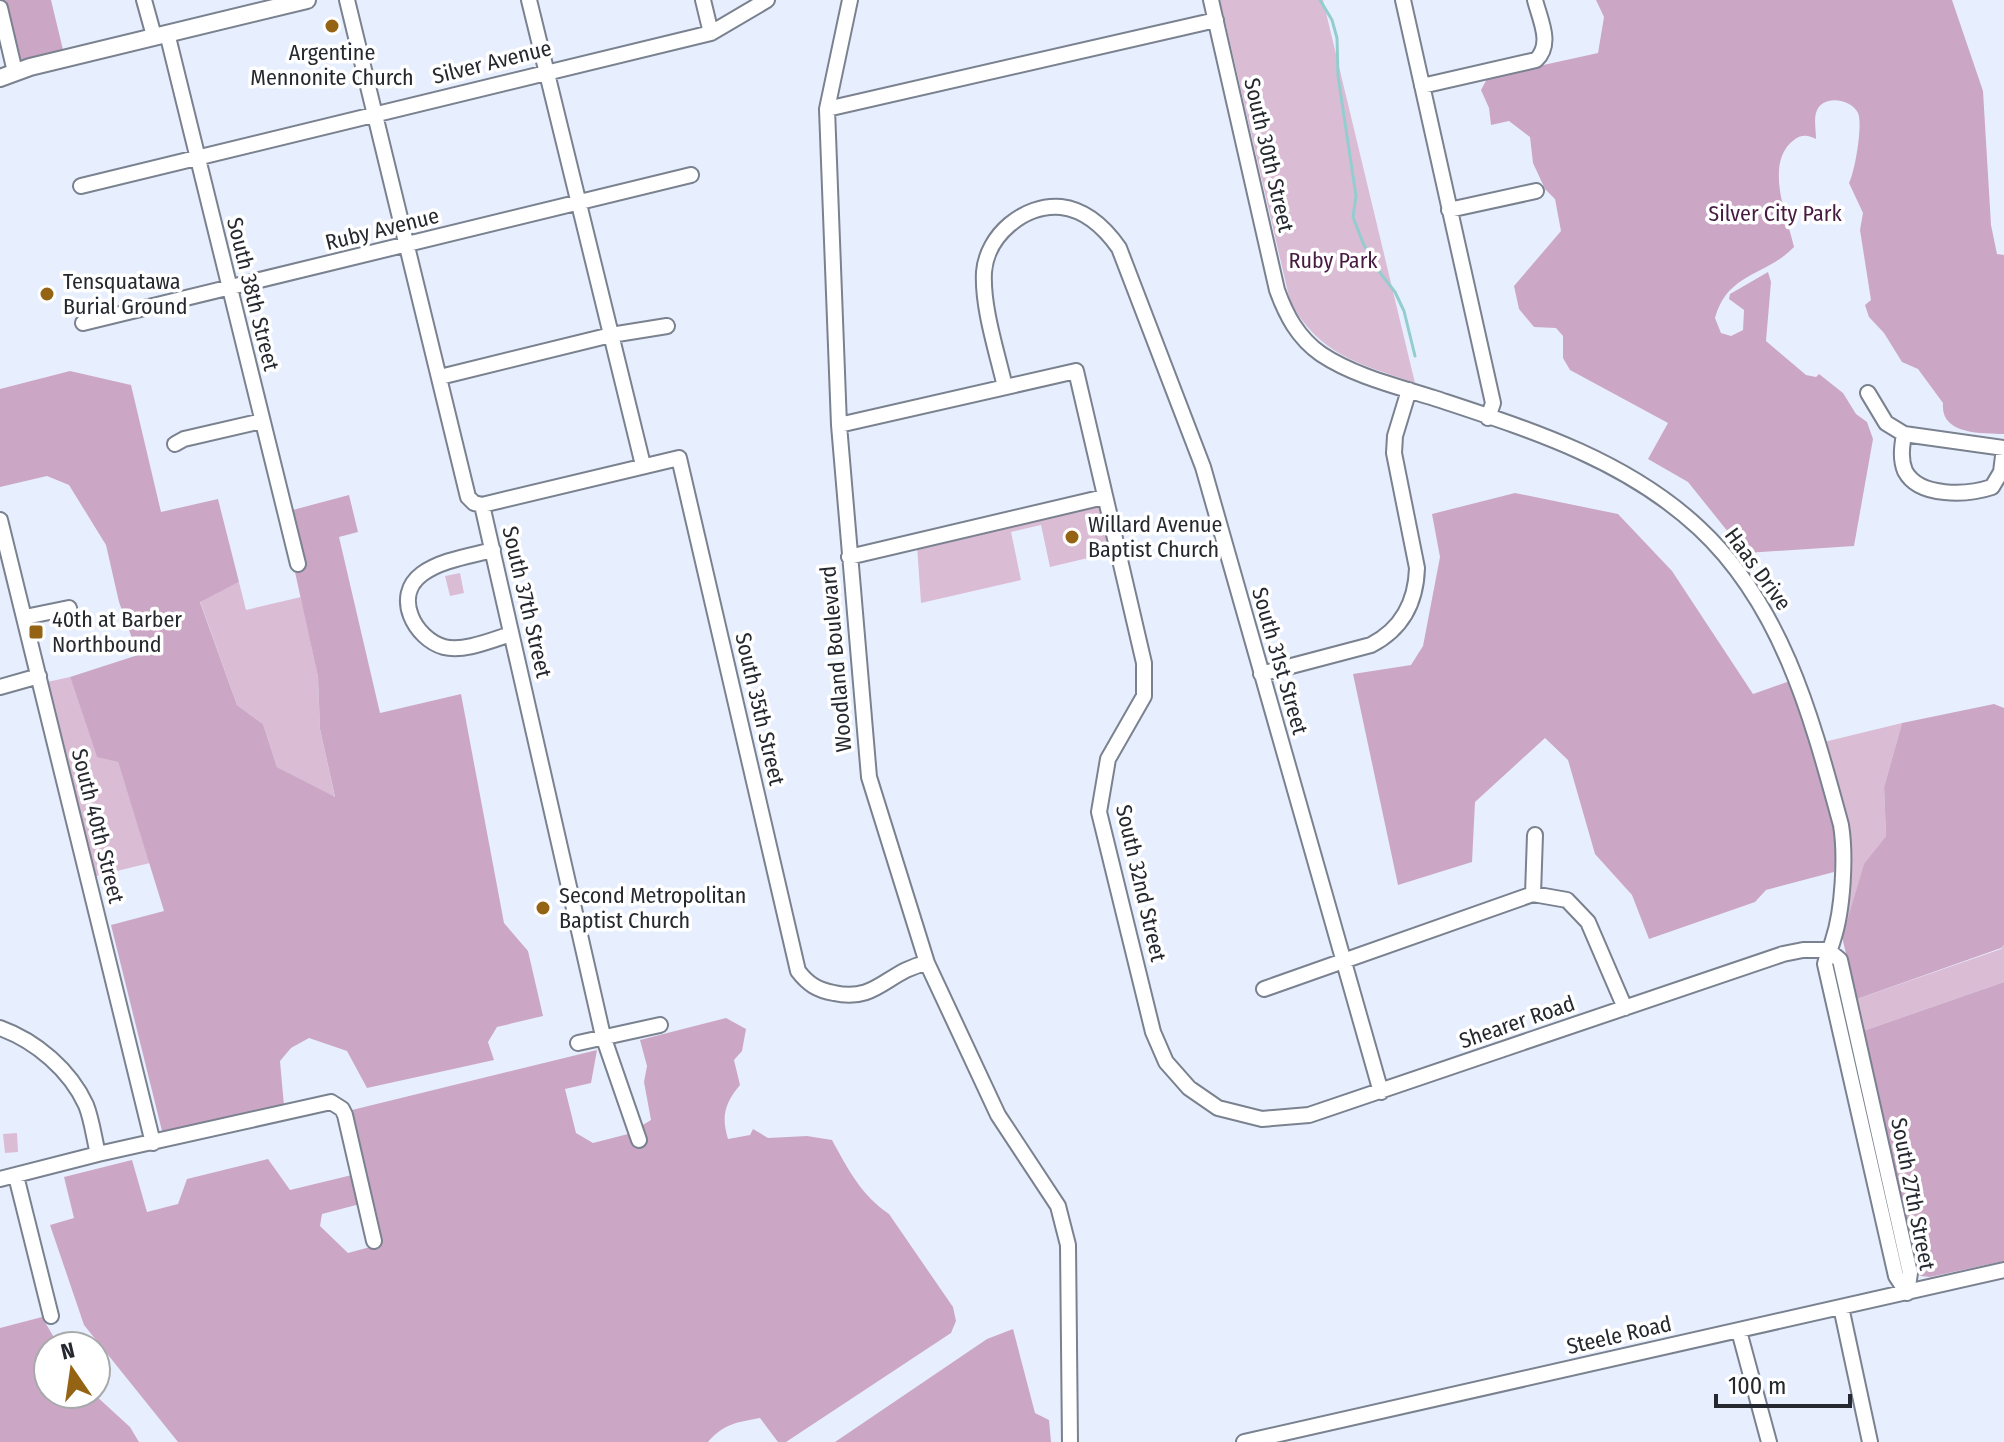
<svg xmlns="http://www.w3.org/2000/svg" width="2004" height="1442" viewBox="0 0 2004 1442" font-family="'Fira Sans Condensed',sans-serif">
	<rect width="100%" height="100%" fill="#e7efff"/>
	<path fill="#dbbcd5" d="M1220,0H1323L1415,383C1361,364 1319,356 1290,301Z
		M1095,505L1102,510L1112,550L1109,553L1050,567L1041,525L1011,532L1021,580L921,603L917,546Z
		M460,573L464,593L450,596L445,576Z
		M239,582L246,610L301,597L318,677L320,729L335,798L277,767L263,724L237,705L200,601Z
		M70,677L97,756L118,762L150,863L96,876L47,682Z
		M1902,723L1884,787L1886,836L1864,865L1842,937L1851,844L1848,825L1824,742Z
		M2004,945V982L1863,1031L1857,999L2001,949Z
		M17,1133L18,1152L5,1153L3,1134Z"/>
	<path fill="#cca7c5" d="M3,0H51L64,54L20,65L16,61Z
		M1596,0H1952L1983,91L1991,225L1997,254L2004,255V434C1982,433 1940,435 1943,403L1918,369L1902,362L1884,333L1869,317L1865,305L1871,300L1860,230L1863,213L1849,183C1855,172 1863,124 1858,113C1851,98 1821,94 1816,113C1814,120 1816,131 1816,139C1809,135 1801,134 1794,140C1763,163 1788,218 1794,247C1765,277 1728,272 1715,318L1721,333L1731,336L1743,330L1744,310L1729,299L1730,294L1768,272L1771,282L1766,341L1806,375L1816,377L1819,374L1843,393L1856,414L1867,422L1873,439L1854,546L1745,553L1688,482L1648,459L1668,423L1570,370L1563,358V336L1556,328L1534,327L1519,309L1514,286L1561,231L1555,199L1545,189L1533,163L1530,137L1509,121L1491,125L1489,108L1481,90L1488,77L1598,53L1604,17Z
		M70,371L131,385L161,512L218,499L239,582L200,602L237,705L263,724L277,767L335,797L320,729L318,677L295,572L303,566L289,511L349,495L358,532L339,537L380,713L461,694L504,923L528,951L543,1016L497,1027L488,1042L494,1060L367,1088L347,1051L309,1038L291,1048L280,1061L284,1106L168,1134L162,1131L111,925L164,911L118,762L97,757L70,677L138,655L119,602L106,545L69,485L47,476L0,487V389Z
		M1515,493L1618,514L1672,571L1753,694L1790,681C1805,729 1844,825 1834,872L1766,890L1755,902L1649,939L1632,895L1595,854L1568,760L1545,738L1475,802L1472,862L1398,885L1353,674L1411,665L1423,646L1440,557L1432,514Z
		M1994,704L2004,708V945L2001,948L1857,999L1842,937L1864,864L1886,836L1884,787L1902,723Z
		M2004,982V1261L1930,1277L1921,1276L1916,1272L1863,1031Z
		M726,1018L746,1029L742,1051L734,1060L740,1085C725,1103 721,1116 728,1139L750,1135L753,1129L768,1138L807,1136L832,1140C848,1169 861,1195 889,1214L953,1307L956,1321L951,1333L786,1442H778L760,1418C738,1422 723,1424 708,1442H178L84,1325L50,1225L74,1218L64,1177L132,1160L147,1212L178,1204L187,1179L268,1159L290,1190L352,1175L360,1204L322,1214L320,1226L348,1253L381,1244L352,1110L597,1050L591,1083L565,1089L576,1133L593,1143L628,1134L651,1120L644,1082L647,1066L640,1040Z
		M42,1317L59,1346H48V1394H94L130,1427L139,1442H0V1328Z
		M1013,1329L1035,1413L1049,1420L1051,1442H835L987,1339Z"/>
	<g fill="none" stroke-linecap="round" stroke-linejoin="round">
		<path stroke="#94cdcf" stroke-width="3" d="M1320,0L1332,20L1337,38L1338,76L1356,196L1353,217L1363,243L1378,270L1395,292L1404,311L1415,356"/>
		<g stroke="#7a818f" stroke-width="18">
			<path id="minor" d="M144,0L154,36
				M347,0L468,497L474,503L482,505
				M529,0L643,465
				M703,0L711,33
				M850,0L827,109L839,425L869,777L927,963L998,1115L1058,1206L1068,1245L1070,1442
				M1211,0L1277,290C1286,315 1298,338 1321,354C1354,376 1396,386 1434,398C1528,429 1625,459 1699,528C1783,606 1812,719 1841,825C1846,856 1843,910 1833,940C1831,948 1827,955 1825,964L1896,1276L1907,1293
				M1403,0L1493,403L1488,418
				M0,8L15,72
				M167,33L298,564
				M1422,86L1536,60C1553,44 1540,20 1535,0
				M827,109L1216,20
				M81,186L711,33L767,0
				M1449,210L1536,191
				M83,323L691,175
				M440,377L611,335L667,326
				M1005,387C997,352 982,307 984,272C987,235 1024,204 1061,207C1087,210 1105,228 1119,248L1203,467L1381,1092
				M1868,393L1886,423L1904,434L2004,448
				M839,425L1076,371L1144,663V696L1108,759L1099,812L1153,1032L1166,1062L1189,1088L1218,1108L1262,1119L1309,1115L1783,954L1803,950H1828
				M1904,434C1902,446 1900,459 1905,471C1919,498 1968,495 1992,487L2001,472L2004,448
				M175,444L184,439L262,421
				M482,505L679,458L798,971C808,984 817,990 834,993C877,1003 888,970 927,963
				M482,505L603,1036L639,1140
				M0,520L153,1143
				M493,550C470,556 441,560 422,574C392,596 415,639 444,647C464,652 492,640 511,634
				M849,557L1104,497
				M25,617L69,608
				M1261,674L1371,645C1402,629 1416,603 1417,568L1394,453L1395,436L1409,390
				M0,687L39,676
				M1533,894L1535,835
				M1828,950L1840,960L1910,1273L1907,1293
				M1264,989L1533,894L1567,900L1588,922L1625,1008
				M0,1028C36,1041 70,1070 86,1105C92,1120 94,1138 98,1154
				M578,1043L660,1025
				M16,1176L51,1316
				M0,1179L98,1154L331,1102L342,1109L345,1115L374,1241
				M1841,1307L1870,1442
				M1739,1331L1769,1442
				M1244,1442L2004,1270"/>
		</g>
		<g stroke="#7a818f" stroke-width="20">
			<path id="major" d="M0,78L30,67L307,0"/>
		</g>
		<use href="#minor" stroke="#fff" stroke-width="14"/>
		<use href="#major" stroke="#fff" stroke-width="16"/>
	</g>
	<g fill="#946313" stroke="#fff" stroke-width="3">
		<circle cx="332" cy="26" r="8"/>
		<circle cx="47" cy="294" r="8"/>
		<circle cx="1072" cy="537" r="8"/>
		<rect x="28" y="624" width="16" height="16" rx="4"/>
		<circle cx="543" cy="908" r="8"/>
	</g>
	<g text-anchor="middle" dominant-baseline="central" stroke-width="7" stroke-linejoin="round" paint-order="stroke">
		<g font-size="22" fill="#25282e" stroke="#fff" text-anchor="start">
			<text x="332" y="52" text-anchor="middle">Argentine<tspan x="332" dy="25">Mennonite Church</tspan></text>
			<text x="63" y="281">Tensquatawa<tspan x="63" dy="25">Burial Ground</tspan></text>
			<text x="1088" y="524">Willard Avenue<tspan x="1088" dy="25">Baptist Church</tspan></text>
			<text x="52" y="619">40th at Barber<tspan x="52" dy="25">Northbound</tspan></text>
			<text x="559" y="895">Second Metropolitan<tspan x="559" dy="25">Baptist Church</tspan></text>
		</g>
		<g font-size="22" fill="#25282e" stroke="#fff">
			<text transform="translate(492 62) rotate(-14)">Silver Avenue</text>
			<text transform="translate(1269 155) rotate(77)">South 30th Street</text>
			<text transform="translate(382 229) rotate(-14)">Ruby Avenue</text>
			<text transform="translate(253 294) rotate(76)">South 38th Street</text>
			<text transform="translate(1758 569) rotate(54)">Haas Drive</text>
			<text transform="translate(527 602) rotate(77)">South 37th Street</text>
			<text transform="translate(836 659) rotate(-95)">Woodland Boulevard</text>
			<text transform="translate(1280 661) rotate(74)">South 31st Street</text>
			<text transform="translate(760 709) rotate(77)">South 35th Street</text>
			<text transform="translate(98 826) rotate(76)">South 40th Street</text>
			<text transform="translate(1141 883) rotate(77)">South 32nd Street</text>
			<text transform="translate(1517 1022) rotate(-19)">Shearer Road</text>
			<text transform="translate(1913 1194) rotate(79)">South 27th Street</text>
			<text transform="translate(1619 1335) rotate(-13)">Steele Road</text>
		</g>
		<g font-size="22" fill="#471a41" stroke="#fff">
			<text x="1775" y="213">Silver City Park</text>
			<text x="1333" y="260">Ruby Park</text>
		</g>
	</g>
	<g transform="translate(72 1370) rotate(347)"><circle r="38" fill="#ffffff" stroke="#a8a9ab" stroke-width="2"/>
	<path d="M0-6L14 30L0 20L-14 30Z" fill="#946313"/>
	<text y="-12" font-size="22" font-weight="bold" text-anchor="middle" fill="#25282e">N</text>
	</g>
	<path d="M1716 1394v12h134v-12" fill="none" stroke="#25282e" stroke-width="4"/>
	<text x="1728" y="1394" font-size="24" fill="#25282e" stroke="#ffffff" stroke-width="6" paint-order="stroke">100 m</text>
</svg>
